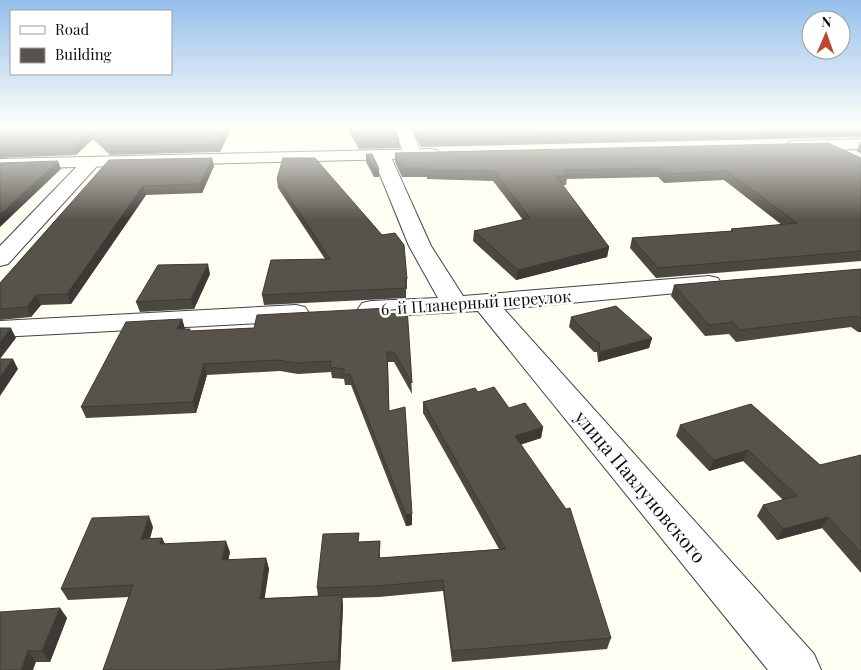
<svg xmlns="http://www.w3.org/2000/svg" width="861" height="670" viewBox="0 0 861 670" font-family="'Playfair Display',serif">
	<rect width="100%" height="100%" fill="#fefef2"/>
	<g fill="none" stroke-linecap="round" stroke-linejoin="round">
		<g stroke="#424242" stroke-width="2">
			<path id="minor" d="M393,127H409L415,137L421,154L418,158L412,159L406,158Z
				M381,150L387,151L390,155L431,246L463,296L709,276L718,278L721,283L718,288L709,290L504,309L814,654L821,670H768L478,311L371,317L362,315L358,309L362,303L371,301L438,298L409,246L372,155L375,151Z
				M91,157L97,158L100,162L97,166L8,264L0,266V246L85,158Z
				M296,305L305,307L309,313L305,319L296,321L0,337V321Z"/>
		</g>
		<g stroke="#424242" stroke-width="2">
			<path id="tertiary" d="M861,139V149L794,151L788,150L786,146L788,142L794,141Z
				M431,149L437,150L440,154L437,158L0,169V159Z"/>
		</g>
		<use href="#minor" fill="#fff" fill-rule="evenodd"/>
		<use href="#tertiary" fill="#fff" fill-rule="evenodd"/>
	</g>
	<path fill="#4b4741" d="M0,127H232L220,152L110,155L93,139L76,155L0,158Z
		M346,127H394L399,139L400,148L359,149Z
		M411,127H861V137L421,147Z
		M860,142H861V154L857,151Z
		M395,153L861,158V261L656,278L630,248L632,238L731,231V229L782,225L724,180L664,183L658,177L567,179L566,185H563L609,247L607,257L516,280L473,241L474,231L523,220L493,181L427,179V177H402L395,162Z
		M366,154L379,169V177H374L366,162Z
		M109,160L214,166L202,193L146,195L71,304L41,305L31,317L0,320V283Z
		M277,179L407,279V289H406V298L264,305L262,295L325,259L278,188Z
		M861,269V332H858L851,327L736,342L729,334L705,336L671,296L674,285Z
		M210,274L194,309L140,312L136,302Z
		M407,307L412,394L394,362H388L389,411L412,525L406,526L351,385H345L344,379L332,378L331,372L298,374L280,371L207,375L196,413L86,418L81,407L182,319L185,329L191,331L254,328Z
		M571,317L652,338L649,348L598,362L597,352H594L569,327Z
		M478,392L509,408L543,427L541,438L521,444L611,638L607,649L452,662L443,591L379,597L342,598L343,606L340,670H103L129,597L68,600L61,589L153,527L150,539L162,538L165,544L230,552L228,560L266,558L269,569L264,598L318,596L317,588L360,542L380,541V558L499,549L423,413V402Z
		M680,425L820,465L861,455V573L822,528L777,540L757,516L763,505L783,500L743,461L709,471L676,436Z
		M60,608L67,618L50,662H36L0,670Z"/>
	<path fill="#3d3a35" d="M86,127H97L91,132L93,139L76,155L73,148Z
		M227,127H232L220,152L219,144Z
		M212,158L214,166L202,193L200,184Z
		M58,161L61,169L0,227V214Z
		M143,186L146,195L71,304L67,294Z
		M609,247L607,257L516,280L518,270Z
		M208,264L210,274L194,309L191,299Z
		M36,295L41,305L31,317L27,307Z
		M182,319L185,329H177Z
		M861,326V332H858Z
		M11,328L16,338L0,359V342Z
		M652,338L649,348L598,362L600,352Z
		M13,359L18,369L0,396V377Z
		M204,364L207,375L196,413L193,402Z
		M543,427L541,438L514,447L515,436Z
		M748,450L743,461L709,471L714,460Z
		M412,514V525L406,526V515Z
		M149,516L153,527L146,550L141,539Z
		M828,517L822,528L777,540L783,529Z
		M162,538L167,549L160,544Z
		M226,541L230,552L226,571L222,560Z
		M266,558L269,569L263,610L260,599Z
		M342,595L343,606L340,670L338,661Z
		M60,608L67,618L50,662L42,651Z
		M28,651L36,662L33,670H21Z"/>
	<path fill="#57534c" stroke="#3d3a35" d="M0,127H86H85H227L219,144L107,147L91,132L73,148L0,150Z
		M350,127H394L399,139L358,140Z
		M415,127H861V129L421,139Z
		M828,143L861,158V251L658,268L632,238L733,231L731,229L797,223L727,171L666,174L660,168L564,170L567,176H556L609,247L518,270L474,231L530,218L494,171L427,170V168H402L395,153Z
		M366,154H372L379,169H374Z
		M212,158L200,184L143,186L67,294L36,295L27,307L0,309V283L109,160Z
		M283,158H315L382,235L395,233L404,245L407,279H405L406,288L262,295L271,260L330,259L277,179Z
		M58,161L0,214V163Z
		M208,264L191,299L136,302L158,265Z
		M861,269V319L857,316L740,330L733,322L709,325L674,285Z
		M616,306L652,338L600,352L599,342H596L571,317Z
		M407,307L412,383L394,352H387L389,411L405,407L412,514L406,515L350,374L344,375V369L330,367L331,361L296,363L278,360L204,364L193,402L81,407L126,322L182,319L177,329H190V331L254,328L257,315Z
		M0,328H11L0,342Z
		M0,359H13L0,377Z
		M494,387L509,408L525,403L543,427L515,436L566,509L570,508L611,638L452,651L443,580L378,586L317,588L323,534L359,533L358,542L380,541L379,558L506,549L423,402L475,388L478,392Z
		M751,404L820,465L861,455V553L828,517L783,529L763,505L797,496L748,450L714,460L680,425Z
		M149,516L141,539L162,538L160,544L226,541L222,560L266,558L260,599L342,595L338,661L214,670H103L133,585L61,589L92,518Z
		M60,608L42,651H28L21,670H0V612Z"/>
	<linearGradient id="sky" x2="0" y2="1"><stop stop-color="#95bfec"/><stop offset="0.58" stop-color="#fffff9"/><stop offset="1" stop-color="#fffff9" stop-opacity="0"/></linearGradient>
	<rect width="861" height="220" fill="url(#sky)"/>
	<g text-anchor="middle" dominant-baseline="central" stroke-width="5" stroke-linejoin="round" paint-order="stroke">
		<g font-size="16" fill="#0f0f0f" stroke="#fff">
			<text transform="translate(476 302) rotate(-4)">6-й Планерный переулок</text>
		</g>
		<g font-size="19" fill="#0f0f0f" stroke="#fff">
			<text transform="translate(641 486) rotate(50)">улица Павлуновского</text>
		</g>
	</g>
	<rect x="10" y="10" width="162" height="65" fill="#ffffff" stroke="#9f9f9f"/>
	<rect x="20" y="26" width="25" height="8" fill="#ffffff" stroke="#9f9f9f"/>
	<text x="55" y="35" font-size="15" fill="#0f0f0f">Road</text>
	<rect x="20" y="48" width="25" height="15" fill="#57534c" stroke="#9f9f9f"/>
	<text x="55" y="60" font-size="15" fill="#0f0f0f">Building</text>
	<g transform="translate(826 35) rotate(2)"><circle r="24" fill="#ffffff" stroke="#9f9f9f"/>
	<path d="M0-4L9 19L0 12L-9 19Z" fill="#b9482d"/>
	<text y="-8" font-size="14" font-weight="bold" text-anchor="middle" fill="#0f0f0f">N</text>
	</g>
</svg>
